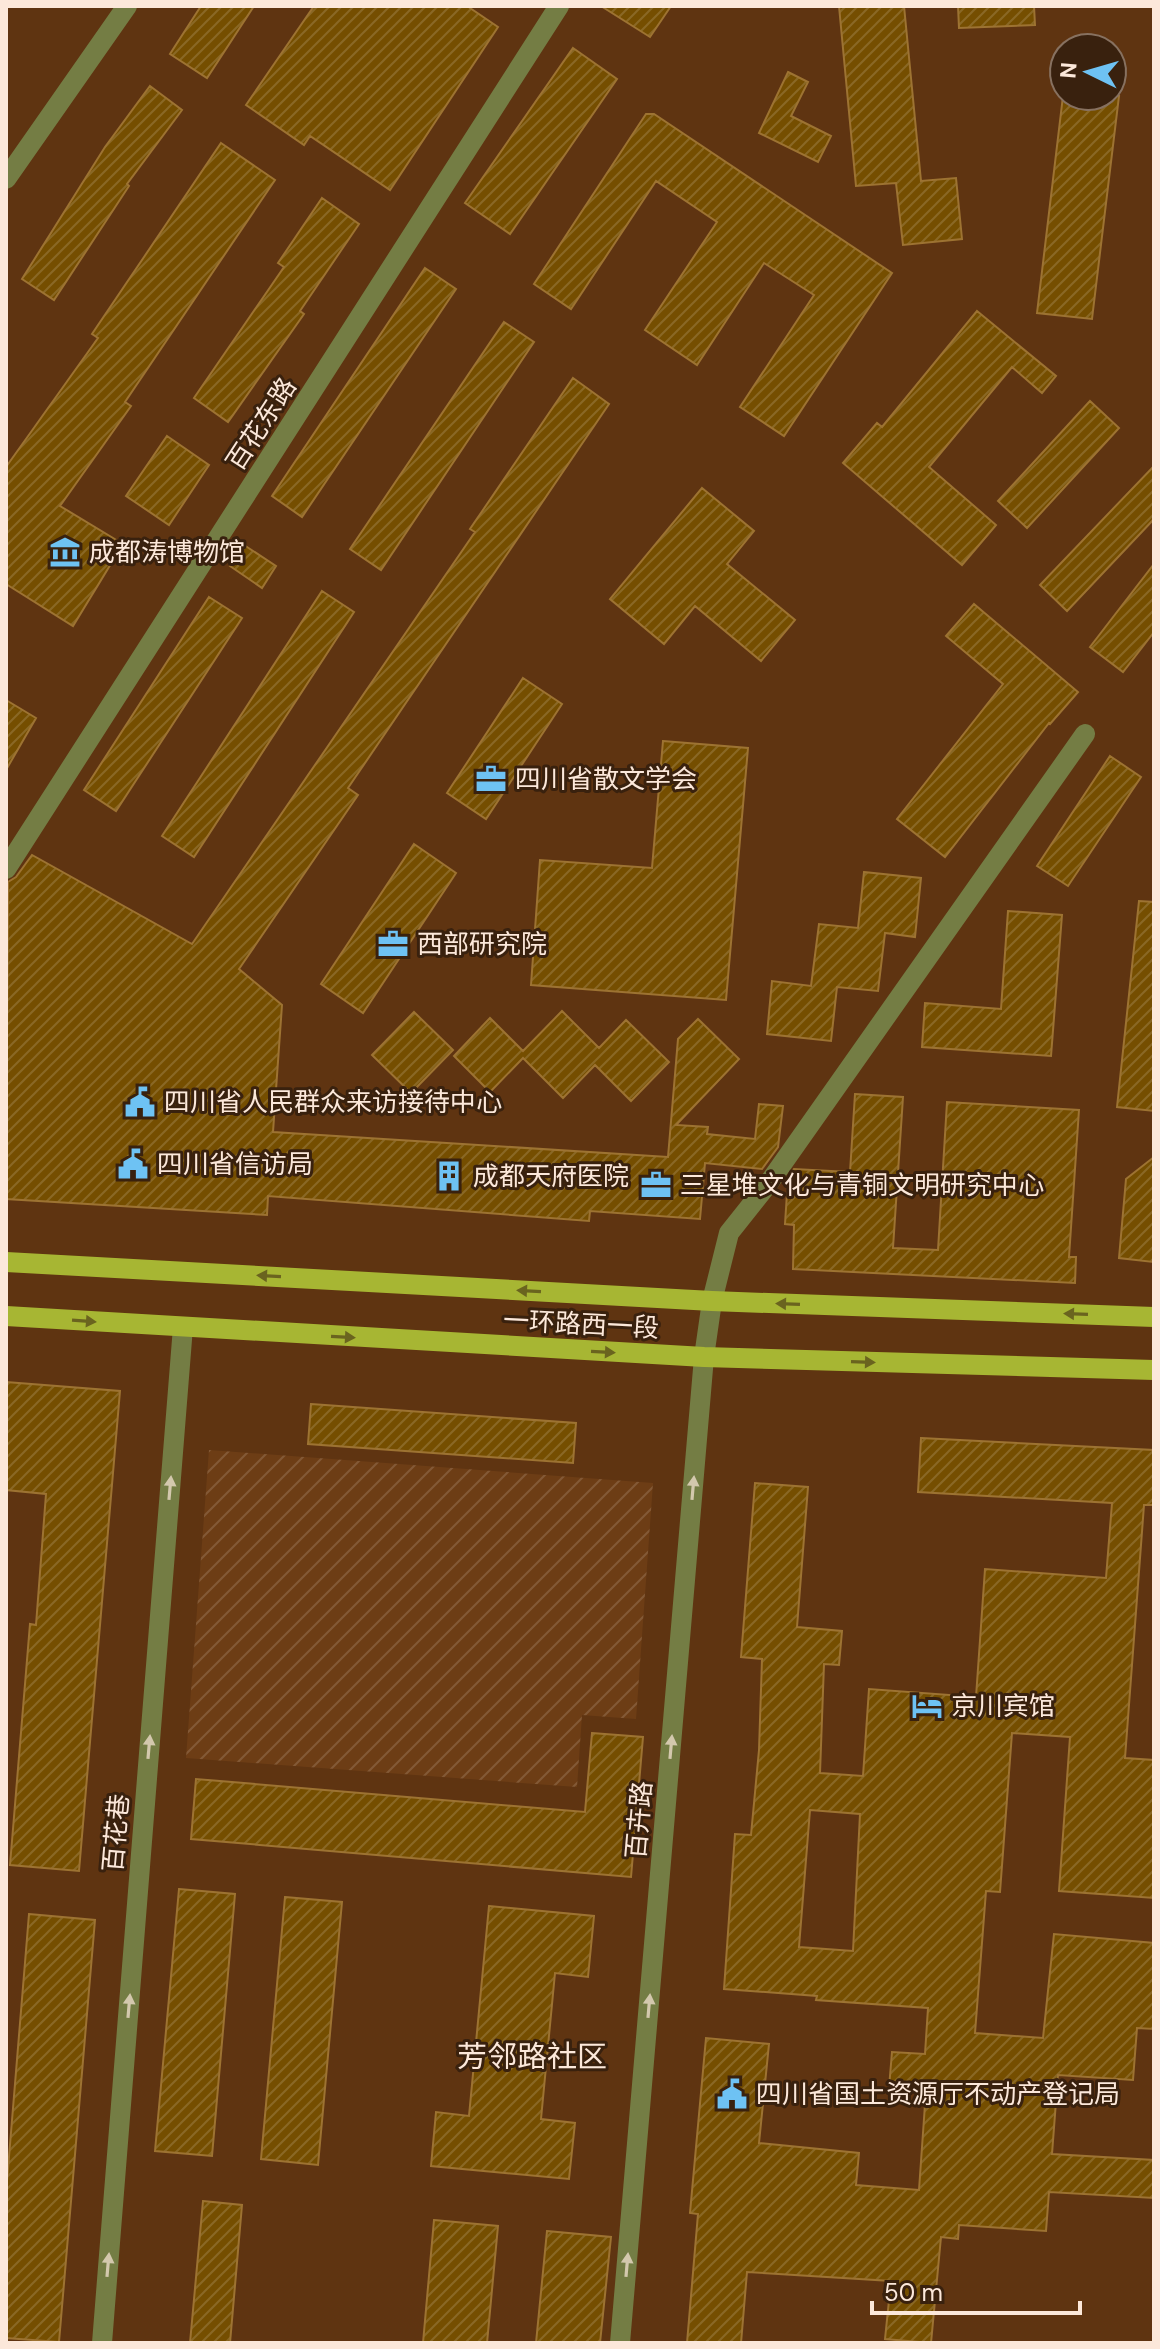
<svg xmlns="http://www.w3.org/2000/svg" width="1160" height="2349" viewBox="0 0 1160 2349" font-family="'DM Sans','Noto Sans SC',sans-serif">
	<defs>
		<pattern id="industrial-furrows" width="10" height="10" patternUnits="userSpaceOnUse" patternTransform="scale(2)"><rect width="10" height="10" fill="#6d3d15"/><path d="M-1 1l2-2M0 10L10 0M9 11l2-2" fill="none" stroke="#835936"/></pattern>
		<pattern id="building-hatch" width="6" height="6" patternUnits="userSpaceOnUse" patternTransform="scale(2)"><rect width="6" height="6" fill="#754e00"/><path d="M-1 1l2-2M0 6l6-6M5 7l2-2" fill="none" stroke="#8a6825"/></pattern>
	</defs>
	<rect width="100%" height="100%" fill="#5f3411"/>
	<path fill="url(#industrial-furrows)" d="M209,1450L653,1483L636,1719L582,1715L577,1787L186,1758Z"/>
	<path fill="url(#building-hatch)" stroke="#9d7332" stroke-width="2" fill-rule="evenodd" d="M201,6H254L207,78L170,54Z
		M314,6H467L498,27L390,190L310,136L304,145L246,105Z
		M601,6H671L650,37Z
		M839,6H904L921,181L956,178L962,239L903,245L896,183L856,186Z
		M958,6H1034L1035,25L959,28Z
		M573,48L617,79L510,234L465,203Z
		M788,72L808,82L791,116L831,136L818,162L759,133Z
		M150,86L182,110L127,184L129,186L54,300L22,279L105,147Z
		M1063,96H1119L1092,319L1037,313Z
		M646,114H654L892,273L784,436L740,407L814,295L764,263L697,365L645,330L717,222L656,181L571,309L534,284Z
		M221,143L275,180L125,402L131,406L60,506L123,544L73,626L6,584V467L98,338L92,334Z
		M322,198L359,224L300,311L304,314L228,422L194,398L284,267L278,263Z
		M425,268L456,289L302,517L272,496Z
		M977,311L1056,376L1042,393L1012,367L929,467L996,525L962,565L843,463L877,423L882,427Z
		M504,322L534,342L381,570L350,549Z
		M573,378L609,404L348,788L358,795L239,969L282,1005L273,1132L668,1157L678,1039L698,1019L739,1059L676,1125L708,1127L707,1134L755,1139L759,1104L783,1106L778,1147L762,1169L705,1163L700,1219L590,1211L589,1221L268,1196L267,1215L6,1199L8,882L16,877L32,855L192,944L475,532L470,529Z
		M1090,401L1119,428L1027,528L998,501Z
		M167,436L209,465L169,525L126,496Z
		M1154,466V519L1067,611L1040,585Z
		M702,488L754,531L727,564L795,620L761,661L695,606L664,644L610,599Z
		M244,545L276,566L262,588L230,566Z
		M1154,564V632L1123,672L1090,647Z
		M322,591L354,612L194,857L162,836Z
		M209,597L242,618L116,811L84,790Z
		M974,604L1078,692L1050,724L1049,723L945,857L897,819L1003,684L946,636Z
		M523,678L562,704L486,819L447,793Z
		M6,700L36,718L6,770Z
		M663,741L748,748L726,1000L531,985L540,860L652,868Z
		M1110,756L1141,777L1068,886L1037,866Z
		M414,844L456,873L363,1013L321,984Z
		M864,872L921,878L915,937L885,933L878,991L837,987L831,1041L767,1034L772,981L811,986L819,924L858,928Z
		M1139,901L1154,902V1111L1117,1107Z
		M1008,911L1062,915L1051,1056L922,1047L925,1003L1001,1009Z
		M562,1011L599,1048L626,1020L669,1062L631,1101L595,1065L563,1098L523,1058L490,1092L454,1056L490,1018L523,1051Z
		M414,1012L453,1050L411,1093L372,1055Z
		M855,1094L903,1097L893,1248L938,1250L947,1102L1079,1110L1069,1257H1076L1075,1283L793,1269L794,1225L785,1224L788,1178L794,1169L850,1172Z
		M1154,1157L1153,1262L1119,1258L1126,1179Z
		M6,1382L120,1391L79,1871L10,1865L30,1624L36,1625L46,1494L6,1490Z
		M311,1404L576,1423L573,1463L308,1444Z
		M921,1438L1154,1450V1505H1144L1125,1758L1154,1760V1898L1059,1891L1070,1737L1012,1733L1000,1892L986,1891L975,2033L1043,2038L1054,1934L1154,1943V2029L1137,2028L1133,2080L1058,2075L1052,2154L1154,2160V2198L1049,2192L1046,2231L959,2225L958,2239L941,2237L931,2343L885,2339L891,2281L747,2272L741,2343H687L698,2214L690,2213L706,2038L769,2044L759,2143L859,2153L856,2185L919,2190L926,2090L889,2088L892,2052L925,2054L928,2008L816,2000L817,1996L724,1989L735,1834L751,1835L759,1750L762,1659L741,1657L755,1483L808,1487L797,1627L842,1631L839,1665L824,1664L820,1773L863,1776L869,1689L976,1697L985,1569L1106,1578L1112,1503L918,1492ZM810,1810L860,1814L853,1951L799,1947Z
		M592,1733L643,1737L631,1877L191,1839L196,1779L585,1812Z
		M179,1889L235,1894L212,2156L155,2151Z
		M285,1897L342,1902L318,2165L261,2159Z
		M489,1906L594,1916L588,1977L555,1973L541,2119L575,2123L569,2179L431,2166L436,2112L469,2116Z
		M29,1914L95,1920L59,2342L6,2338V2193Z
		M203,2201L242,2205L230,2343H190Z
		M434,2220L498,2226L487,2343H423Z
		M547,2231L611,2237L600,2343H536Z"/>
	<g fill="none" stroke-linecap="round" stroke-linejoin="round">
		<path stroke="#747d44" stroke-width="20" d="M6,179L127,6
			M6,869L559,6
			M102,2343L183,1327
			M620,2343L704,1357L712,1301L729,1233L768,1184L1085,734"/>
		<path stroke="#a7b633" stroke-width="20" d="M6,1262L712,1301L1154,1317
			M6,1316L704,1357L1154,1370"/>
	</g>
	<defs><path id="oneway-solid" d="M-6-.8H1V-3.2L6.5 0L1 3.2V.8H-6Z" transform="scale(2)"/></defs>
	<g fill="#6a641f">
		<use href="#oneway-solid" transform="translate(269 1276) rotate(-177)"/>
		<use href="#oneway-solid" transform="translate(529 1291) rotate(-177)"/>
		<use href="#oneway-solid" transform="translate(788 1304) rotate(-178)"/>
		<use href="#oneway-solid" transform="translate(1076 1314) rotate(-178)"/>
		<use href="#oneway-solid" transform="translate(84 1321) rotate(4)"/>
		<use href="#oneway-solid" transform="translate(343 1337) rotate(3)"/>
		<use href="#oneway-solid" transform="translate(603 1352) rotate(3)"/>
		<use href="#oneway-solid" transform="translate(863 1362) rotate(2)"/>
	</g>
	<g fill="#d3c8ad">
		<use href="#oneway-solid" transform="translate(170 1488) rotate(-85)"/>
		<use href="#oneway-solid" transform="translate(693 1488) rotate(-85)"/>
		<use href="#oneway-solid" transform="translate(149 1747) rotate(-85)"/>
		<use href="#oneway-solid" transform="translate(671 1747) rotate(-85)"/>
		<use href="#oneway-solid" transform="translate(129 2006) rotate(-85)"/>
		<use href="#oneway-solid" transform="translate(649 2006) rotate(-85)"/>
		<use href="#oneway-solid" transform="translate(108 2265) rotate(-85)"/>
		<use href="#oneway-solid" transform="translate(627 2265) rotate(-85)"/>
	</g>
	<defs>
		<g id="museum-bare" transform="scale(2.4)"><path d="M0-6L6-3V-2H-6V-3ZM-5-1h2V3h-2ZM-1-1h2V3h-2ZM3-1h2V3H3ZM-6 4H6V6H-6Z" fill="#6ec2f3" stroke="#39210e" stroke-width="2.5" paint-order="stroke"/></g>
		<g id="office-bare" transform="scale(2.4)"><path d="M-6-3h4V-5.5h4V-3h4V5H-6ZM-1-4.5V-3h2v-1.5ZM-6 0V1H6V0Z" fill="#6ec2f3" stroke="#39210e" stroke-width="2.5" paint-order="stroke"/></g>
		<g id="civic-bare" transform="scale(2.4)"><path d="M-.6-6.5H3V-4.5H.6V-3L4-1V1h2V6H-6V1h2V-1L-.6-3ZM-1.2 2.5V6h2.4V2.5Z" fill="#6ec2f3" stroke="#39210e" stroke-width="2.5" paint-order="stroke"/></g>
		<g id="building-bare" transform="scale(2.4)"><path d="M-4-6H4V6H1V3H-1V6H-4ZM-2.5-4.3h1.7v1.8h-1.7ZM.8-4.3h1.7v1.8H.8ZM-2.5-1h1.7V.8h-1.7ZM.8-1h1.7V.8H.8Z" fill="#6ec2f3" stroke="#39210e" stroke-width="2.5" paint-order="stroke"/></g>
		<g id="hotel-bare" transform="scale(2.4)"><path d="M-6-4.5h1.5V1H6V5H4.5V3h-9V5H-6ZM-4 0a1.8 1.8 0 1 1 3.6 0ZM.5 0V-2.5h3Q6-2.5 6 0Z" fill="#6ec2f3" stroke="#39210e" stroke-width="2.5" paint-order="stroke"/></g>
	</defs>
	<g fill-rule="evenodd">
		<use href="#museum-bare" x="65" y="552"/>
		<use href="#office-bare" x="491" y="779"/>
		<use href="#office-bare" x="393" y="944"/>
		<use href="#civic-bare" x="140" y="1102"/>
		<use href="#civic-bare" x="133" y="1164"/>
		<use href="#building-bare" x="449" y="1176"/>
		<use href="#office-bare" x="656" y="1185"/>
		<use href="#hotel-bare" x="927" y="1706"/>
		<use href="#civic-bare" x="732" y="2094"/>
	</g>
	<g text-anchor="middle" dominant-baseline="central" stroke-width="6" stroke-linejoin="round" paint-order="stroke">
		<g font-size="26" fill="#fce8da" stroke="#39210e">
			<text transform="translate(261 424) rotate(-57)">百花东路</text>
			<text transform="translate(581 1324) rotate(3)">一环路西一段</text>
			<text transform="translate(639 1820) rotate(-85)">百卉路</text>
			<text transform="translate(116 1833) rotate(-85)">百花巷</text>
		</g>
		<g font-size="26" fill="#fce8da" stroke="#39210e" text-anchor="start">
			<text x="89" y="552">成都涛博物馆</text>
			<text x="515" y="779">四川省散文学会</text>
			<text x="417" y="944">西部研究院</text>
			<text x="164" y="1102">四川省人民群众来访接待中心</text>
			<text x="157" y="1164">四川省信访局</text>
			<text x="473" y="1176">成都天府医院</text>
			<text x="680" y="1185">三星堆文化与青铜文明研究中心</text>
			<text x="951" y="1706">京川宾馆</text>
			<text x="756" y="2094">四川省国土资源厅不动产登记局</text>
		</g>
		<g font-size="30" fill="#fce8da" stroke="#39210e">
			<text x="532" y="2056">芳邻路社区</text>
		</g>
	</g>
	<rect width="1160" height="2349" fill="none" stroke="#fce8da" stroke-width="16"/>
	<g transform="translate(1088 72) rotate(275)"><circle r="38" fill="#39210e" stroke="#877160" stroke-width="2"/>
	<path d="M0-6L14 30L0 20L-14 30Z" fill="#6ec2f3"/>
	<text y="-12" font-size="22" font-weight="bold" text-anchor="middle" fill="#fce8da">N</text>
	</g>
	<path d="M872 2301v12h208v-12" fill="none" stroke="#fce8da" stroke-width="4"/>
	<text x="884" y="2301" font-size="24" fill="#fce8da" stroke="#39210e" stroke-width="6" paint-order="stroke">50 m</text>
</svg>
